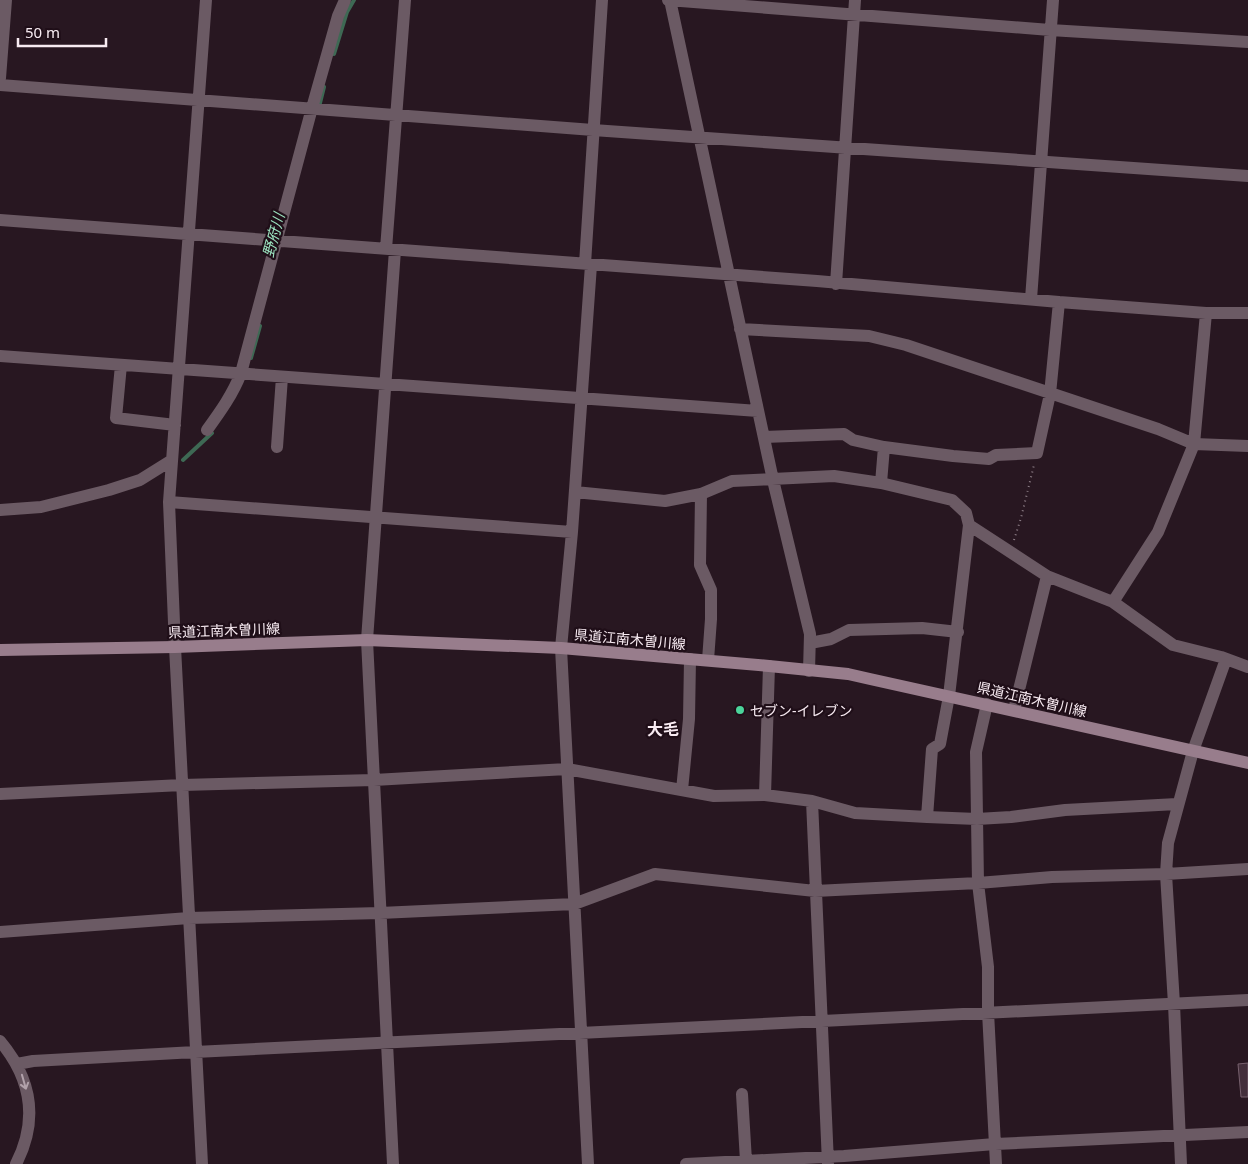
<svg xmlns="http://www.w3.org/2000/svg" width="1248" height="1164" viewBox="0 0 1248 1164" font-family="'Noto Sans','Noto Sans JP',sans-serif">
	<rect width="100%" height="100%" fill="#281721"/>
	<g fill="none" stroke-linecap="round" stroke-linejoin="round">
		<path stroke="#3e6954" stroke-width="4" d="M334,54L347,12L354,0
			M319,107L324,87
			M251,358L260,326
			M183,460L212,433"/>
	</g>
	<path fill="#432f3b" stroke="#77616e" d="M1248,1063V1097H1241L1238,1064Z"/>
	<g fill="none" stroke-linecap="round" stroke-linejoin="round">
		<path stroke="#8e7f88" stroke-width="2" stroke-dasharray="1 4" stroke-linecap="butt" d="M1014,540L1021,518L1034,465"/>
		<path stroke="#6b5a64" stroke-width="12" d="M668,0L1050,30L1248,42
			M670,0L773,480L810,634L809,671
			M0,78L6,0
			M0,85L593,130L1248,176
			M0,220L817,281L1059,302L1206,313H1248
			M386,249L405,0
			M585,264L602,0
			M836,284L855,0
			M1031,299L1053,0
			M740,329L869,336L906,345L1158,429L1194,444L1248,446
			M0,356L758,411
			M121,365L116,418L175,425
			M207,430C220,412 233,394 241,373L312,108L338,16L345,0
			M764,437L844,434L853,440L884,447L953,456L989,459L996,455L1037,453L1050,394L1059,302
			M277,447L282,377
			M881,483L884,447
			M575,492L665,501L701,494L732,481L834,476L881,483L952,500L966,513L969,525L1047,576L1113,602L1173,645L1221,657L1248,667
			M701,494L700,565L711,590V619L708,660
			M169,502L572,532
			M0,510L41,507L109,490L140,480L172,460
			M1113,602L1158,532L1194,444L1206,313
			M810,643L831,639L849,630L922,628L958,632
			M987,704L976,752L978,883L988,967V1012L996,1164
			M1014,710L1047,576
			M682,790L689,719L690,659
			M0,794L182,785L374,780L567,769L714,796L765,795L812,801L855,813L927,817L977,819L1011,817L1065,810L1177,804
			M765,795L769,666
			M812,801L828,1163
			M927,817L932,749L940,744L949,696L969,525
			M0,932L189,918L380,913L574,904L655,874L815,891L978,883L1052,877L1166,874L1248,869
			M0,1041C31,1078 39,1119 16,1164
			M17,1064L33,1061L195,1052L1248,1000
			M742,1094L746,1161
			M202,1164L175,647L169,502L206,0
			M393,1164L367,640L395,250
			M588,1164L561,648L572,532L591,265
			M686,1164L844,1156L995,1144L1248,1132
			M1181,1164L1174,1004L1166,874L1168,843L1193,751L1226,659"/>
		<path stroke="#987d8c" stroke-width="12" d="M0,650L175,647L367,640L561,648L769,666L848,674L870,679L1248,763"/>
	</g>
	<defs><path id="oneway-shaft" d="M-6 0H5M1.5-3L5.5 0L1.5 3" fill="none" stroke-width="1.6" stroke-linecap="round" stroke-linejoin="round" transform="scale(1.25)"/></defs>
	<use stroke="#b2a2ab" href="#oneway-shaft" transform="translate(24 1082) rotate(74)"/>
	<circle fill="#4bd49b" stroke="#1f0e18" stroke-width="2" cx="740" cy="710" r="5"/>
	<g text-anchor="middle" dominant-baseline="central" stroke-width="4.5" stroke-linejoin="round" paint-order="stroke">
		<g font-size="14" fill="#f8ebf2" stroke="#1f0e18">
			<text transform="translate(224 630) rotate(-2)">県道江南木曽川線</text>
			<text transform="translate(630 639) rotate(5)">県道江南木曽川線</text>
			<text transform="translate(1032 699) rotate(13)">県道江南木曽川線</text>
		</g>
		<g font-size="14" fill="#f8ebf2" stroke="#1f0e18" text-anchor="start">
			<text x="750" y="710">セブン-イレブン</text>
		</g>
		<g font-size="15" font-style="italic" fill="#9ce4c0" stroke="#1f0e18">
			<text transform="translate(273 235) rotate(-75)">野府川</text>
		</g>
		<g font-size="16" font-weight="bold" fill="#f8ebf2" stroke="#1f0e18">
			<text x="663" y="729">大毛</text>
		</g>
	</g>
	<path d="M18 38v8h88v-8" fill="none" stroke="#f8ebf2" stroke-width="2.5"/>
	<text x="25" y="38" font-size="15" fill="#f8ebf2" stroke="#1f0e18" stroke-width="4" paint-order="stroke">50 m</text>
</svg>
